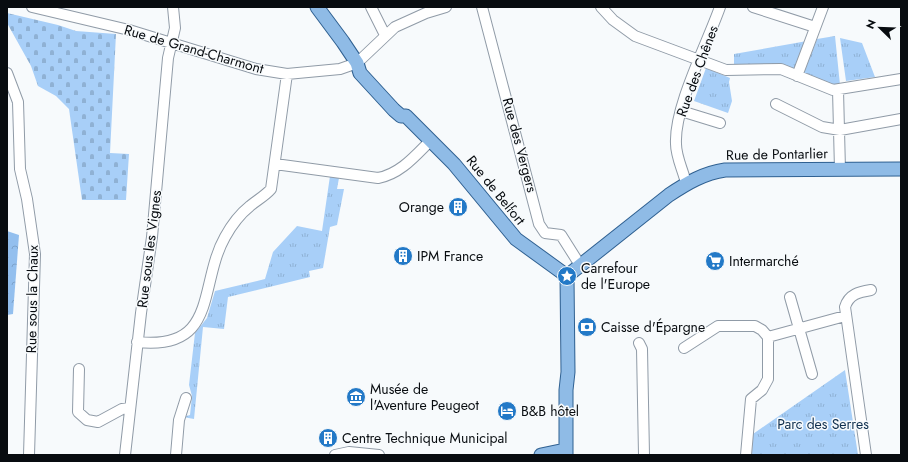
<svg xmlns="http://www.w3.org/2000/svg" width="908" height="462" viewBox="0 0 908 462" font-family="Jost,sans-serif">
	<defs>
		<pattern id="grass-tufts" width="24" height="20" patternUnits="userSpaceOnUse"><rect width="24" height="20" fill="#a8cff8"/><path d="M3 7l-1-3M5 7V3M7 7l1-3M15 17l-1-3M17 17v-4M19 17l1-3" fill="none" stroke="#8fb1d4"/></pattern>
		<pattern id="forest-crowns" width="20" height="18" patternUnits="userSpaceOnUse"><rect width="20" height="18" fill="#93bfee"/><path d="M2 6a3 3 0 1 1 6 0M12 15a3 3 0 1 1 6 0" fill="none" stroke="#7da3cb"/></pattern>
		<pattern id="cemetery-stones" width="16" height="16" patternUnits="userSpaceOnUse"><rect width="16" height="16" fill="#a8cff8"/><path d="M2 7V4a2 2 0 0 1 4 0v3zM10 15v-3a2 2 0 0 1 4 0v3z" fill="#8fb1d4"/></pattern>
	</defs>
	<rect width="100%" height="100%" fill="#f7fafc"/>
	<path fill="url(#grass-tufts)" d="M835,36L840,85H831L804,73L817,39Z
		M840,38L862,43L875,77L846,81Z
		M807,41L795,72L734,68V54Z
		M706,68L730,78L729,82L732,101L728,113L694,101Z
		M330,176L339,178L337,189H344L337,225L330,227L323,268L309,271L310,277L228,297L224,329L203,327L194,419L183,417L190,415L192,396L189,385L195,333L207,318L215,291L265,279L273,252L297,226L322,231Z
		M845,370L858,455H752L753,434Z"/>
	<path fill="url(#forest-crowns)" d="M7,231L19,235L13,314L7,315Z"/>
	<path fill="url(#cemetery-stones)" d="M7,13L58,25L76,31L116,34L110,153L129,154L126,200H82L69,109L56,96L38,86L31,66L7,23Z"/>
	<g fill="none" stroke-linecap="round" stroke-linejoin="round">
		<g stroke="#909ba7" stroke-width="12">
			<path id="minor" d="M32,7L129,30L256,69L287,74L340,69L357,63L395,27L426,13L446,7
				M371,7L385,35
				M482,7L539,224L545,233L561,235L580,265
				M601,7L613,20L635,36L726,70L781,69L833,90L901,79
				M753,7L815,27
				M7,73L18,102L20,169L27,199L35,254L29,455
				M797,76L823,7
				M838,90L840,170
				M776,104L822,127L840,130L901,119
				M681,111L720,123
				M275,164L378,178C400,174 415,156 430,141
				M686,183C683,170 676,157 676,144C674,107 707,44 720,7
				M790,297L812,374
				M768,337L845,316
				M137,342C219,351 198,285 225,237C231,226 240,214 250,206C257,200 265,196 271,189L287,74
				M639,343L642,349L644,455
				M684,348L718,326H755L762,330L768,337V379L762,390L751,399L746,455
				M79,369L78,412L87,420L98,422L122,409L130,408
				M125,455L141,313L152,237L168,58L175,28L173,7
				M176,455L179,420L186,398
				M335,455L349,452L379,455
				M866,455L845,307C849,294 859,292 871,290"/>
		</g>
		<g stroke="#2f6091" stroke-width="15">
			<path id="major" d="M317,7L343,42L357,63L360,73L394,110L401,116H406
				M406,116L454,164L516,239L567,276
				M567,276L669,195C687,183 704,173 725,170L901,169
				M541,455L565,450
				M566,455V390L568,372L567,276"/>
		</g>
		<use href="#minor" stroke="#fff" stroke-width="10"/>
		<use href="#major" stroke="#8fbbe6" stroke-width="13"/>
	</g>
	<defs>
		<g id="building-disc" transform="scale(1)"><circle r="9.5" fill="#2379c7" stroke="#f7fafc"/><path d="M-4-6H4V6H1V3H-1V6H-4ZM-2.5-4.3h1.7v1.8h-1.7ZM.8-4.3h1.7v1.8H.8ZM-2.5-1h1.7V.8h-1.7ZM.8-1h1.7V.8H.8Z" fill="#fff"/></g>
		<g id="supermarket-disc" transform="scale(1)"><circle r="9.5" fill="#2379c7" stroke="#f7fafc"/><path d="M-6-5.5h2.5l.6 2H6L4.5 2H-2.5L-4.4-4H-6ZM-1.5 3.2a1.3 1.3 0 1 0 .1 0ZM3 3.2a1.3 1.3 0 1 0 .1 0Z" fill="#fff"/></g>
		<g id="sight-disc" transform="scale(1)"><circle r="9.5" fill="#2379c7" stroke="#f7fafc"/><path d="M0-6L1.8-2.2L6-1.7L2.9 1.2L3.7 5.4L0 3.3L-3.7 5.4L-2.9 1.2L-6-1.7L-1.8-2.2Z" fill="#fff"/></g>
		<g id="bank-disc" transform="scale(1)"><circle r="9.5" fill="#2379c7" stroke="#f7fafc"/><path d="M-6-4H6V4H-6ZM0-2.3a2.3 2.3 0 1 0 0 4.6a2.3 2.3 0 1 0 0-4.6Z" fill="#fff"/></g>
		<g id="museum-disc" transform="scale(1)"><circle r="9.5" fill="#2379c7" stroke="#f7fafc"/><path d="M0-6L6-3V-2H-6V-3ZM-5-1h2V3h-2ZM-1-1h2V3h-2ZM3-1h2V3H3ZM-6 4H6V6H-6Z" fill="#fff"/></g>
		<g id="hotel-disc" transform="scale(1)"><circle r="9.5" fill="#2379c7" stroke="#f7fafc"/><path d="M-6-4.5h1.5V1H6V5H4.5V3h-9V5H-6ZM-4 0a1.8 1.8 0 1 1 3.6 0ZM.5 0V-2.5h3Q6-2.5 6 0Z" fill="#fff"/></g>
	</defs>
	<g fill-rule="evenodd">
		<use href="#building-disc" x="458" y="207"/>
		<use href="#building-disc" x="403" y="256"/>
		<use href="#supermarket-disc" x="715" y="261"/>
		<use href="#sight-disc" x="567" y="276"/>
		<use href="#bank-disc" x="587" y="327"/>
		<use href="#museum-disc" x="356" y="397"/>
		<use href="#hotel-disc" x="507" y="411"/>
		<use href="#building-disc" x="328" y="438"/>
	</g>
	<g text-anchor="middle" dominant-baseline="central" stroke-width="3" stroke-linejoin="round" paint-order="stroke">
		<g font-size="14" fill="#080c10" stroke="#f7fafc">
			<text transform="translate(194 49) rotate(16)">Rue de Grand-Charmont</text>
			<text transform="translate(697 71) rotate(-70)">Rue des Chênes</text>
			<text transform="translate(520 145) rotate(75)">Rue des Vergers</text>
			<text transform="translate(777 154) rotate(-1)">Rue de Pontarlier</text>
			<text transform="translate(496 190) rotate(51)">Rue de Belfort</text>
			<text transform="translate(149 249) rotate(-83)">Rue sous les Vignes</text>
			<text transform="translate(32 299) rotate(-89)">Rue sous la Chaux</text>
		</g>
		<g font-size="14" fill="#080c10" stroke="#f7fafc" text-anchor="start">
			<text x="444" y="207" text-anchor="end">Orange</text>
			<text x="417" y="256">IPM France</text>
			<text x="729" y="261">Intermarché</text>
			<text x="581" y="268">Carrefour<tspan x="581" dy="16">de l'Europe</tspan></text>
			<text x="601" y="327">Caisse d'Épargne</text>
			<text x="370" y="389">Musée de<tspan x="370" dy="16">l'Aventure Peugeot</tspan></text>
			<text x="521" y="411">B&amp;B hôtel</text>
			<text x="342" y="438">Centre Technique Municipal</text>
		</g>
		<g font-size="14" fill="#0f2f4e" stroke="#f7fafc">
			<text x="823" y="424">Parc des Serres</text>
		</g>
	</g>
	<rect width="908" height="462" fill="none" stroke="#080c10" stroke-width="16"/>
	<g transform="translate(880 28) rotate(293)" stroke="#f7fafc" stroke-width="3" paint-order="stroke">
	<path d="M0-3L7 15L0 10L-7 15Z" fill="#080c10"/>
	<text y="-6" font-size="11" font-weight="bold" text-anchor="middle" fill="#080c10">N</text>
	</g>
</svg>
